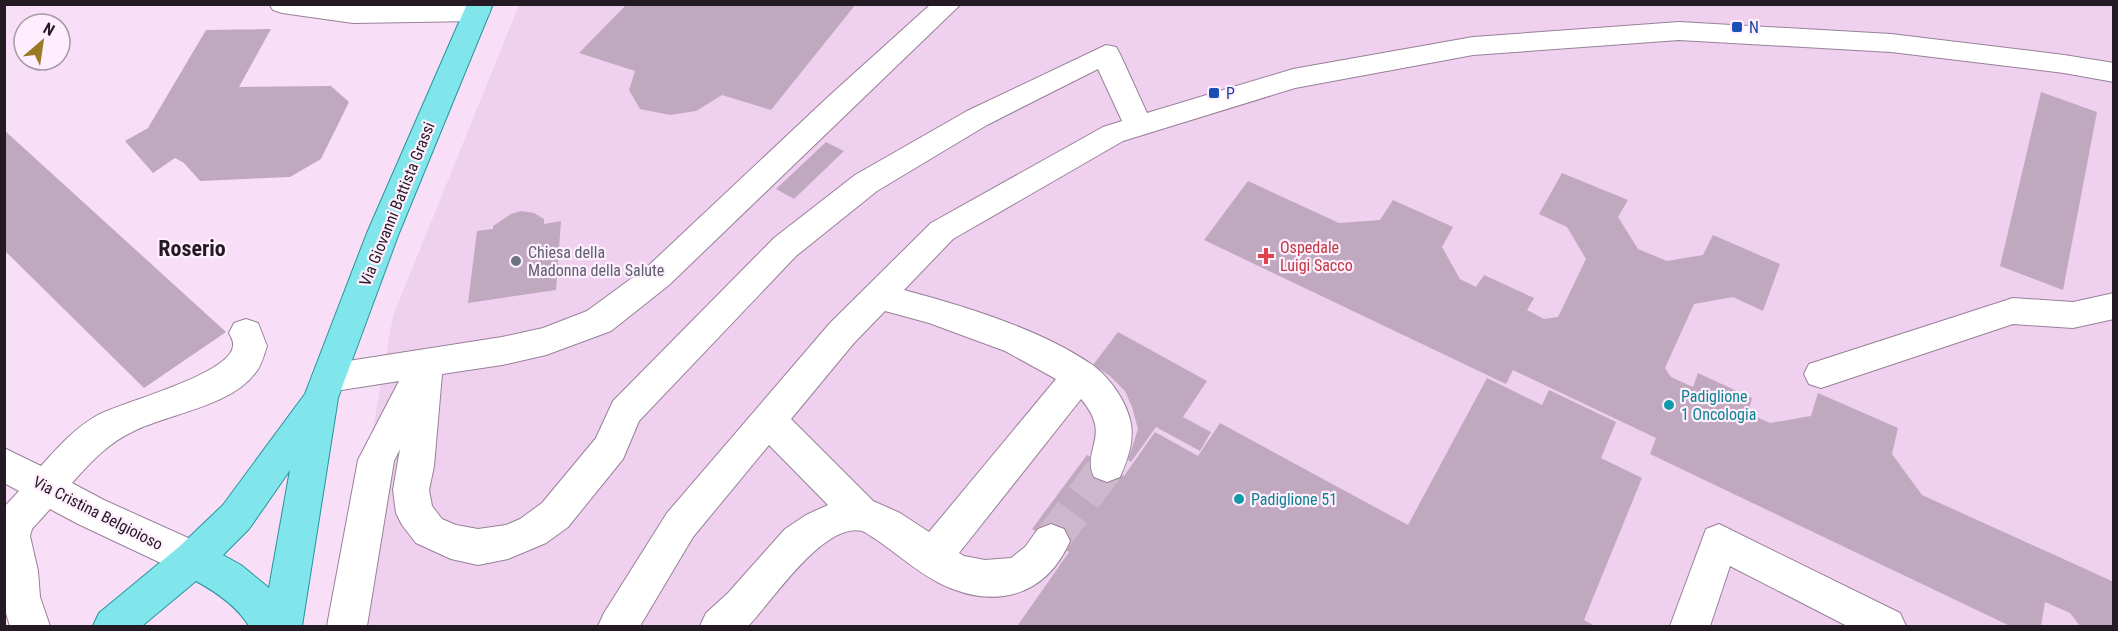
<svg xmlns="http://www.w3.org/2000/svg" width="2118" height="631" viewBox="0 0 2118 631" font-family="'Roboto Condensed',sans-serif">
	<rect width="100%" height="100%" fill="#f8def7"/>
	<path fill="#efd0ef" d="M519,5H2113V626H338L393,316Z"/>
	<path fill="#c0a9bf" d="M627,4H856L771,110L722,95L696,111L670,115L640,109L629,90L635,71L579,53Z
		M271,29L239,87L331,86L349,102L321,159L290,177L200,181L184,163L175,158L153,173L125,141L148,128L206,30Z
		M2041,92L2097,112L2063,290L2000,266Z
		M4,130L226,332L144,388L4,250Z
		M826,142L844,151L794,199L776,189Z
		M1562,173L1628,200L1618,217L1638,249L1667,261L1703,255L1713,235L1780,264L1763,311L1733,297L1694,304L1665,368L1671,377L1693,387L1698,373L1752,398L1748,413L1770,423L1811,416L1818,393L1898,428L1892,454L1922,495L2114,582V626H2080L2070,613L2045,602L2041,626H2010L1650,454L1656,438L1513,370L1506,384L1204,240L1248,181L1339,223L1380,220L1393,200L1453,227L1442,247L1460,279L1476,287L1484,275L1534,298L1527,310L1544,319L1558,317L1586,259L1567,227L1539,214Z
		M521,211L534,213L544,219V224L561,221L556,290L468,303L477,231L493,229V226L511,214Z
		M1118,332L1207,381L1183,417L1211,432L1200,451L1156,427L1131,462L1128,460L1138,429L1132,407L1125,391L1110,376L1093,365Z
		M1487,378L1542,405L1549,390L1616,422L1601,458L1642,478L1584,620L1595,626H1021L1018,625L1069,552L1032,529L1087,455L1124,476L1155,432L1198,456L1220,423L1408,525Z"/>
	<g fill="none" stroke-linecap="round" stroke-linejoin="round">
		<path stroke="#cdb7cd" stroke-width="36" stroke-dasharray="36 18" stroke-linecap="butt" d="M1051,541L1107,466"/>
		<g stroke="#988198" stroke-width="2">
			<path id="minor" d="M269,4H482L486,6L490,12L486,18L477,21L353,23L282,13L273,10Z
				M931,4H961L669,285L611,331L546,355L502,365L442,374L434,466L429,490L432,506L442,519L456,525L478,529L506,525L520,519L542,503L596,438L613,401L774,238L855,175L967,111L1106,45L1116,47L1120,54L1147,113L1293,69L1473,37L1679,22L1891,34L2064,55L2114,63V82L2064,73L1891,52L1679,40L1473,55L1295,88L1123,141L953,239L904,290C964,306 1040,329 1091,364C1110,377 1127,402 1131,424C1134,443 1127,461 1120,477L1107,482L1094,477C1081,449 1113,436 1081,399L959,553L964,556L985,560L1011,558L1025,547L1038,529L1051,524L1064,529L1070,541C1045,598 993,610 939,583C916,571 895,552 874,538C870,536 866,532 862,531C823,522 772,602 748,626H700L706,613L728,593L785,529L806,515L828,505L769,445L693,537L640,626H598L604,613L667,513L830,323L931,223L1103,127L1122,121L1098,69L987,125L877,191L796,256L639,421L623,459L568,527L546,543L508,559L478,565L451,559L416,543L402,525L396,513L393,490L400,449L394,461L367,626H327L358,460L399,381L329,392L317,388L312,378L317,368L329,364L502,337L543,328L587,311L647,267L829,96ZM885,311L929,323L1005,351L1056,379L929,532L900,513L873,501L791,419L854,343Z
				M2114,293V319L2073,328L2013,324L1821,388L1809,384L1804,374L1809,364L2013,298L2073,302Z
				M246,319L258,323L267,346C264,354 262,365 256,372C231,407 169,413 132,432C108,443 90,463 72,483L104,500L206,546L212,559L206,572L193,577L180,572L78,524L50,509L32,529L30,536L38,571L40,597L50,626H10L4,607V507L19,491L4,483V448L41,466C57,448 75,428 96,416C121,402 230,375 233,346C234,342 231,337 229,333L234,323Z
				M1719,524L1900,613L1906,626H1847L1730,566L1710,626H1670L1706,529Z"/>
		</g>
		<g stroke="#28949d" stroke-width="2">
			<path id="major" d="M467,4H493L399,233L338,398L302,626H249C237,606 216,592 196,581L142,626H93L99,613L180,546L223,505L305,394L367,233ZM290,470L269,588L241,565L223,555L249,529Z"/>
		</g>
		<use href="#minor" fill="#fff" fill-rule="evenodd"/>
		<use href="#major" fill="#80e6ec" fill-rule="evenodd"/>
	</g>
	<g fill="#1a4fb4" stroke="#ffeffe" stroke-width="2">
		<rect x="1731" y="21" width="12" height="12" rx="3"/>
		<rect x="1208" y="87" width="12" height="12" rx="3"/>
	</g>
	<path fill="#e0444e" stroke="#ffeffe" stroke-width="2" d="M1263 247h6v6h6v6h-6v6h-6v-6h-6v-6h6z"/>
	<circle fill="#6b7280" stroke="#ffeffe" stroke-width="2" cx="516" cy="261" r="6"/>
	<g fill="#0f9aa8" stroke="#ffeffe" stroke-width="2">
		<circle cx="1669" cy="405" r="6"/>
		<circle cx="1239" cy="499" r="6"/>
	</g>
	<g text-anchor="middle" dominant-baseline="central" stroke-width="4.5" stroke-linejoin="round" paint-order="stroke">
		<g font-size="16" fill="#164399" stroke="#ffeffe" text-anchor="start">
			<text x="1749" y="27">N</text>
			<text x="1226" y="93">P</text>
		</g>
		<g font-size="16" fill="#231a23" stroke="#ffeffe">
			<text transform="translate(397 204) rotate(-68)">Via Giovanni Battista Grassi</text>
			<text transform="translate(98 513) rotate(27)">Via Cristina Belgioioso</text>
		</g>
		<g font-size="16" fill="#be3a42" stroke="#ffeffe" text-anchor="start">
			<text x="1280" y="247">Ospedale<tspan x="1280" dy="18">Luigi Sacco</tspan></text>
		</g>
		<g font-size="16" fill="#5b616d" stroke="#ffeffe" text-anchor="start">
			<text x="528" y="252">Chiesa della<tspan x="528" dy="18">Madonna della Salute</tspan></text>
		</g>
		<g font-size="16" fill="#0d838f" stroke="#ffeffe" text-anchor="start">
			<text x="1681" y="396">Padiglione<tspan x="1681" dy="18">1 Oncologia</tspan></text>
			<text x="1251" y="499">Padiglione 51</text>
		</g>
		<g font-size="22" font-weight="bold" fill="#231a23" stroke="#ffeffe">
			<text x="192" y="248">Roserio</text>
		</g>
	</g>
	<rect width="2118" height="631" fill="none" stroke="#231a23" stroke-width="12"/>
	<g transform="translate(42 42) rotate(29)"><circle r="28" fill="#ffeffe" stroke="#a79aa6" stroke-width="1.5"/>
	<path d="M0-4.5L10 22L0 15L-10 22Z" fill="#987b24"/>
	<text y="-9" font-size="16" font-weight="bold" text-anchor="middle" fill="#231a23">N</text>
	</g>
</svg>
